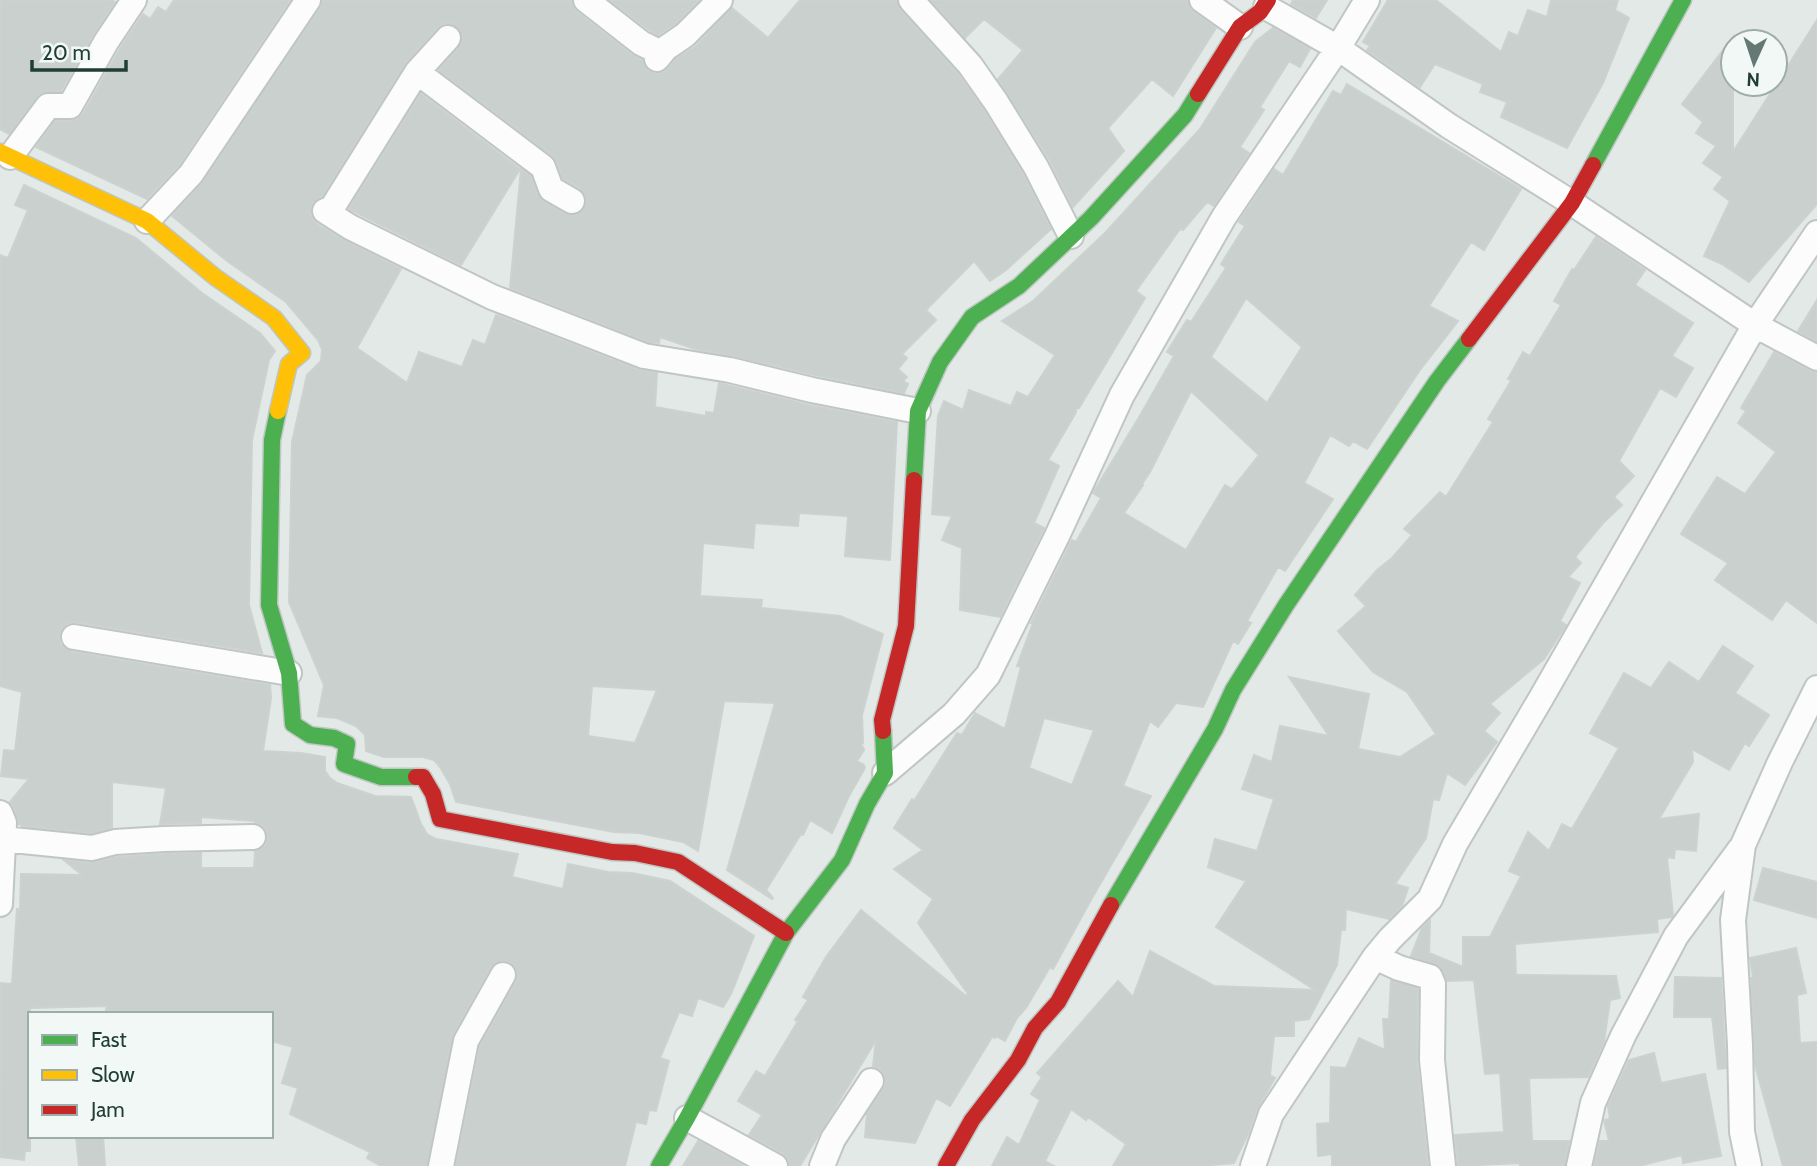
<svg xmlns="http://www.w3.org/2000/svg" width="1817" height="1166" viewBox="0 0 1817 1166" font-family="Cabin,sans-serif">
	<rect width="100%" height="100%" fill="#e3e9e6"/>
	<path fill="#cad0ce" stroke="#cbd2cf" stroke-width="2" fill-rule="evenodd" d="M0,0H111L115,2L93,35L61,91L41,93L9,134L0,129Z
		M174,0H290L179,165L147,199L36,147L55,121H71L78,118L83,114L119,50L143,14L150,19L158,7L166,12Z
		M323,0H571L573,6L577,12L632,55L642,60L646,69L654,74L662,73L668,69L676,59L696,46L732,8L768,38L800,0H897L900,10L958,74L984,110L1023,174L1051,229L1006,270L990,281L974,261L926,310L936,320L902,354L907,358L898,369L907,377L903,381L908,384L904,393L815,375L734,356L695,349L660,337L659,343L648,342L510,288L521,169L531,176L537,194L543,201L565,214L573,216L580,213L585,208L587,200L584,193L580,188L563,179L557,162L552,155L439,70L459,48L462,42V34L458,28L451,23L443,24L437,28L406,62L322,196L313,203L310,210L311,217L317,224L343,240L401,269L357,348L407,383L419,352L462,367L473,340L485,345L496,315L639,370L657,373L655,407L706,416V412L714,413L719,383L809,405L897,422L890,560L845,556L848,516L799,513L798,526L755,523L753,548L703,543L700,596L762,600L761,608L840,616L883,634L862,715L863,743L861,746L863,747L864,750L857,761L864,765L865,768L849,796L832,833L810,820L803,835L801,834L766,890L773,898L772,899L727,870L775,703L724,701L698,851L683,842L639,833L614,832L456,802L450,784L440,767L434,760L423,757H384L366,751L365,735L356,726L337,718L318,716L324,685L289,602L292,442L307,375L321,361L322,349L318,340L286,302L227,261L172,216L203,182L320,8ZM592,686L657,690L635,743L588,736Z
		M610,0H699L675,24L658,35L649,30Z
		M931,0H1187L1189,7L1193,12L1216,28L1173,96L1152,79L1108,128L1124,151L1073,207L1049,159L998,79L1023,50L984,19L965,38Z
		M1293,0H1327L1316,18L1291,4Z
		M1388,0H1436L1501,52L1509,32L1518,36L1528,10L1547,17L1551,0H1618L1615,10L1629,18L1603,83L1567,148L1501,117L1507,102L1480,92L1483,84L1435,64L1420,87L1367,50L1370,46L1363,42Z
		M1817,20V204L1749,282L1722,264L1704,256L1730,201L1714,189L1723,177L1703,163L1716,146L1696,133L1703,122L1682,104L1733,37V152Z
		M1273,28L1310,49L1300,67L1289,61L1260,107L1264,110L1240,147L1249,153L1214,206L1207,202L1183,230L1180,229L1136,291L1145,298L1079,408H1077L1075,414L1048,460L1059,466L1034,523L1044,528L1000,617L960,610L962,548L942,540L952,516L932,514L938,416L944,401L963,410L969,390L1011,406L1017,392L1028,397L1055,355L1002,321L1033,301L1106,232L1200,129L1255,42Z
		M1347,84L1521,189L1484,250L1471,242L1429,306L1458,321L1420,370L1367,449L1353,441L1349,446L1330,435L1304,483L1333,499L1285,571L1278,567L1247,621L1251,623L1238,644L1233,641L1203,707L1176,703L1158,727L1150,721L1123,786L1151,796L1150,798L1092,898L1053,969L1050,967L1026,1008L1017,1018L1005,1041L996,1036L995,1038L992,1037L950,1106L936,1098L915,1143L865,1137L867,1114L883,1089L886,1083L884,1074L880,1069L873,1066L876,1040L800,1166H790L788,1159L783,1153L749,1135L762,1115L738,1101L756,1071L765,1076L798,1021L795,1020L808,1000L803,997L826,957L861,910L966,996L968,994L918,923L933,899L894,869L923,850L894,828L912,799L914,801L957,733L962,735L975,713L1005,729L1021,667L1017,666L1033,623H1031L1072,540L1076,542L1101,498L1093,493L1138,419L1174,356L1167,352L1187,320L1191,322L1226,268L1221,264L1245,226L1239,222L1274,169L1283,175L1333,91L1341,95ZM1246,298L1302,347L1267,403L1211,357ZM1191,391L1259,455L1232,489L1225,485L1186,550L1124,513L1143,485L1142,484L1150,472ZM1044,718L1094,730L1072,785L1029,768Z
		M421,94L520,169L461,265L349,209Z
		M24,185L136,238L202,293L260,333L275,351L269,360L252,440L249,605L262,653L76,622L68,623L62,628L59,635L60,643L64,648L72,652L270,685L271,698L263,751L301,753L325,757V771L330,778L337,783L375,796L411,797L421,824L427,834L436,839L518,854L512,877L563,889L568,864L608,872L632,873L670,881L754,936L731,994L723,1007L698,998L692,1016L679,1012L660,1058L669,1061L656,1111L649,1110L646,1124L636,1122L625,1166H456L480,1046L516,982L518,975L515,967L511,962L503,960L496,962L490,968L453,1034L427,1166H381L367,1158L370,1152L290,1114L298,1088L282,1083L293,1047L271,1041V1014H105L107,1006L30,1008V1151H25L24,1160L0,1157L1,983L12,984L17,909L20,910L21,874L82,875L64,860L91,863L117,857L165,854L201,853V868H254L255,852L261,849L266,845L268,837L265,829L261,824L255,823V821L201,817V823L160,824L166,788L112,782V828L91,833L22,826L19,824L14,807L10,802L29,779L1,776L4,750L15,751L22,692L0,686V255L8,258L28,210L15,205Z
		M1596,237L1645,270L1635,285L1693,323L1672,356L1693,368L1676,397L1660,388L1619,461L1634,476L1614,497L1622,505L1603,523L1575,557L1581,563L1568,577L1580,583L1560,621L1566,625L1559,636L1544,659L1490,704L1500,713L1484,731L1497,742L1465,785L1447,773L1439,800L1433,799L1426,838L1395,884L1408,888L1402,906L1389,919L1346,909L1345,930H1341L1337,965L1309,1019L1294,1021V1036H1274L1270,1075L1275,1078L1257,1109L1248,1134L1234,1163L1200,1166H1113L1126,1144L1088,1117L1086,1120L1071,1109L1045,1161L1054,1166H992L1007,1137L1019,1145L1040,1100L1031,1094L1042,1077L1037,1073L1118,981L1133,997L1150,951L1214,986L1315,990L1216,927L1246,881L1208,867L1215,839L1257,851L1274,799L1242,789L1254,755L1272,762L1280,726L1329,736L1289,677L1369,694L1358,749L1400,757L1436,734L1407,692L1373,672L1338,631L1366,606L1355,595L1377,570L1392,558L1412,535L1404,529L1440,492L1446,497L1493,422L1488,419L1511,381L1508,379L1523,352L1530,356L1561,305L1554,301L1572,269L1574,270Z
		M1817,300V341L1798,331Z
		M1774,352L1810,371L1817,373V623L1786,600L1772,620L1715,580L1728,563L1681,534L1717,477L1745,494L1776,452L1738,423L1746,411L1741,408Z
		M1723,646L1753,666L1735,693L1769,715L1749,746L1745,743L1729,770L1692,749L1693,762L1659,819L1699,814L1696,851L1675,849L1674,858L1667,857L1673,915L1672,917L1657,919L1658,932L1515,944L1516,975L1616,976L1620,998L1610,1000L1604,1042L1588,1077L1529,1078L1532,1141H1569L1565,1166H1520V1163L1458,1166L1455,1135L1504,1132L1500,1073L1485,1074L1474,980L1447,981L1439,966L1411,956L1422,928L1430,920L1429,953L1463,967V937H1490L1521,876L1509,871L1528,832L1549,851L1562,824L1572,829L1619,748L1590,733L1624,673L1651,688L1669,662L1699,682Z
		M1763,868L1817,882V918L1754,900Z
		M1796,948L1806,993L1797,995L1800,1043L1817,1042V1166H1783L1755,1065L1751,978H1753L1750,958Z
		M1675,977L1721,978L1726,1068L1718,1069L1712,1017H1674Z
		M1391,980L1418,989L1417,1061L1428,1166H1332V1154L1318,1156L1317,1124L1330,1123L1331,1067L1346,1068L1359,1038L1385,1050L1383,1019H1389Z
		M1654,1053L1661,1083L1705,1074L1721,1156L1683,1163L1682,1155L1639,1166H1594L1600,1141H1609L1604,1120L1610,1119L1608,1106L1629,1060Z
		M76,1136H103L105,1166H79Z
		M698,1141L744,1166H683Z"/>
	<g fill="none" stroke-linecap="round" stroke-linejoin="round">
		<g stroke="#c0c6c3" stroke-width="28">
			<path id="street" d="M586,0L641,43L655,50L657,59L666,48L685,35L720,0
				M911,0L970,65L996,102L1036,167L1071,236
				M1202,0L1240,27
				M1266,7L1338,48L1449,126L1572,203L1755,325L1817,358
				M448,38L417,72L332,208L325,211L350,227L492,297L644,356L730,370L812,390L918,411
				M417,72L543,167L551,189L572,201
				M10,157L48,106H70L106,42L134,0
				M147,221L191,174L308,0
				M74,637L289,673
				M885,773L954,714L988,675L1057,536L1122,395L1224,217L1338,48L1367,0
				M0,813L4,823L0,904
				M3,839L92,848L115,842L164,839L253,837
				M1375,957L1399,968L1430,977L1433,984L1432,1060L1443,1166
				M687,1118L775,1166
				M441,1166L466,1041L503,975
				M822,1166L833,1139L871,1081
				M1253,1166L1271,1114L1375,957L1390,939L1430,899L1455,844L1540,700L1755,325L1817,233
				M1579,1166L1593,1103L1623,1036L1676,936L1740,849
				M1749,1166L1742,1132L1740,1045L1733,920L1743,845L1780,762L1817,688"/>
		</g>
		<g stroke="#bec7c3" stroke-width="19">
			<path id="fast" d="M1593,165L1683,0
				M278,411L272,440L269,605L289,673L293,724L310,735L334,738L347,744L344,764L381,777H416
				M914,480L918,411L940,362L972,317L1019,286L1091,218L1185,115L1198,94
				M1111,905L1215,729L1233,690L1286,605L1437,381L1469,339
				M659,1166L687,1118L786,933L842,860L867,804L885,773L883,731"/>
		</g>
		<g stroke="#bec7c3" stroke-width="19">
			<path id="slow" d="M0,152L147,221L215,277L274,318L302,353L289,364L278,411"/>
		</g>
		<g stroke="#bec7c3" stroke-width="19">
			<path id="jam" d="M1198,94L1240,27L1260,12L1268,0
				M1469,339L1572,203L1593,165
				M883,731L882,720L906,626L914,480
				M416,777H423L433,794L440,819L612,852L635,853L678,862L786,933
				M946,1166L972,1120L1018,1060L1035,1028L1058,1002L1111,905"/>
		</g>
		<use href="#street" stroke="#fbfcfb" stroke-width="24"/>
		<use href="#fast" stroke="#4caf50" stroke-width="16"/>
		<use href="#slow" stroke="#ffc107" stroke-width="16"/>
		<use href="#jam" stroke="#c62828" stroke-width="16"/>
	</g>
	<rect x="28" y="1012" width="245" height="126" fill="#f1f8f5" stroke="#9dada9" stroke-width="2"/>
	<rect x="42" y="1035" width="35" height="10" fill="#4caf50" stroke="#9dada9" stroke-width="2"/>
	<text x="91" y="1047" font-size="21" fill="#203d36">Fast</text>
	<rect x="42" y="1070" width="35" height="10" fill="#ffc107" stroke="#9dada9" stroke-width="2"/>
	<text x="91" y="1082" font-size="21" fill="#203d36">Slow</text>
	<rect x="42" y="1105" width="35" height="10" fill="#c62828" stroke="#9dada9" stroke-width="2"/>
	<text x="91" y="1117" font-size="21" fill="#203d36">Jam</text>
	<g transform="translate(1754 63) rotate(183)"><circle r="33" fill="#f1f8f5" stroke="#9dada9" stroke-width="2"/>
	<path d="M0-5L12 26L0 18L-12 26Z" fill="#647974"/>
	<text y="-10" font-size="19" font-weight="bold" text-anchor="middle" fill="#203d36">N</text>
	</g>
	<path d="M32 60v10h94v-10" fill="none" stroke="#203d36" stroke-width="3.5"/>
	<text x="42" y="60" font-size="21" fill="#203d36" stroke="#f1f8f5" stroke-width="5" paint-order="stroke">20 m</text>
</svg>
